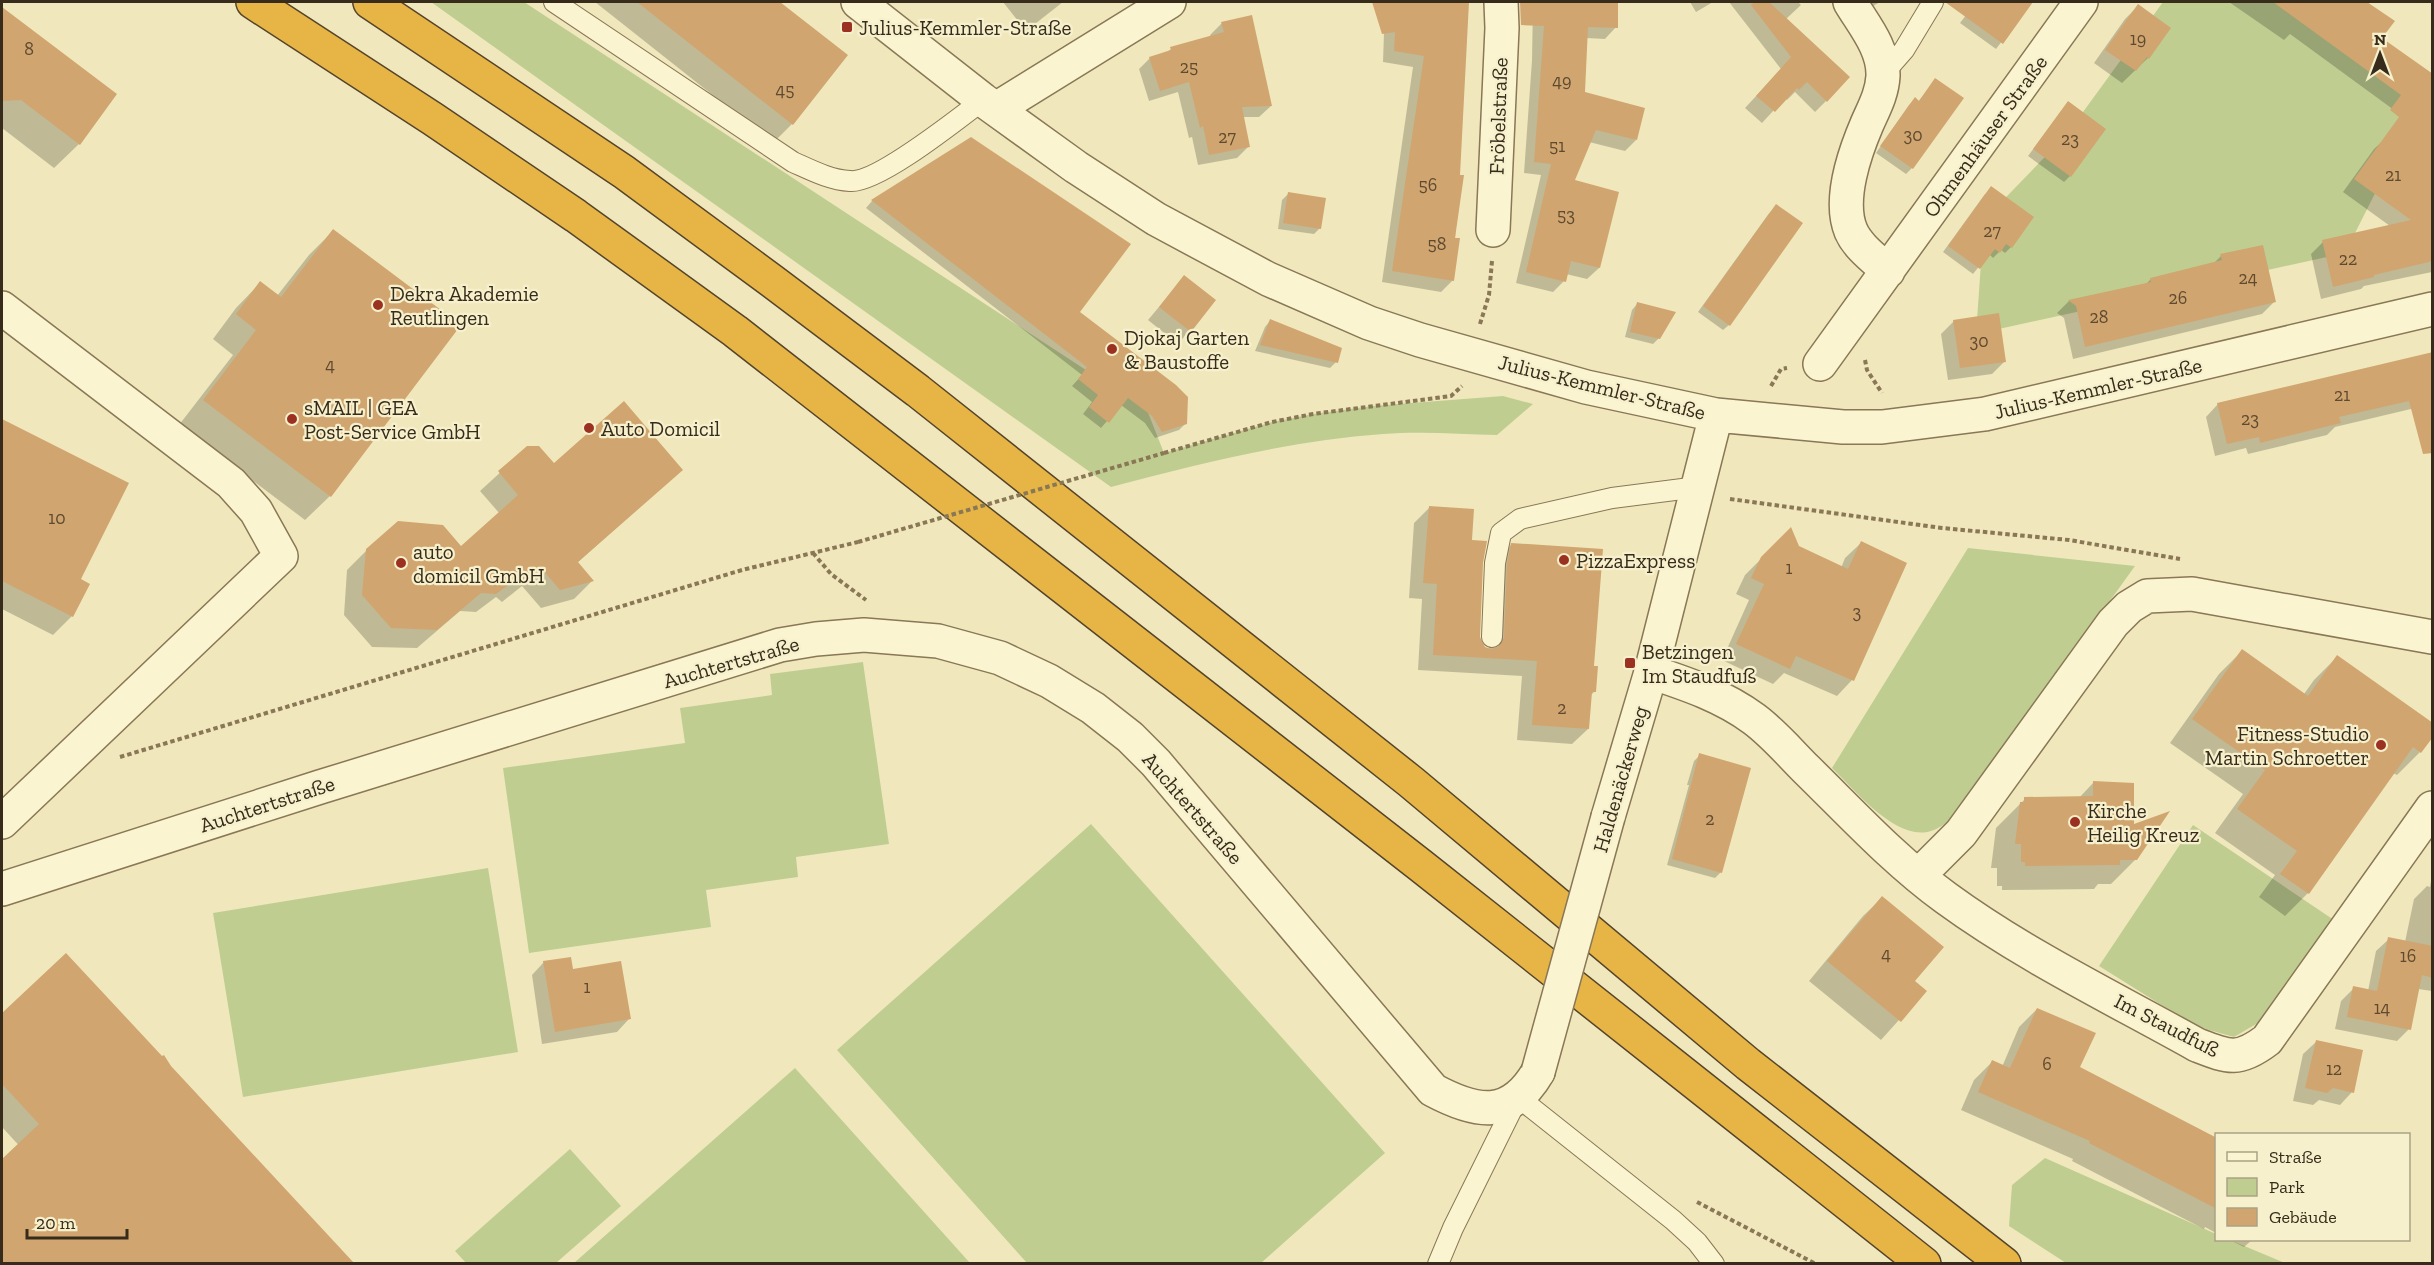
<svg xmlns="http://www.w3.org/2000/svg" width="2434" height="1265" viewBox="0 0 2434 1265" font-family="'Zilla Slab',serif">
	<rect width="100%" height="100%" fill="#f0e8bc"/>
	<path fill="#bfce90" d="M431,2H524L1147,410L1164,453L1272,422L1313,414L1372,406L1503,396L1533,404L1497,435C1460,434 1421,431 1383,434C1290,441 1201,463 1111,487Z
		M2163,2H2325L2362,25L2427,90L2345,253L1976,334L1984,220L2067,134Z
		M1968,548L2135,566L1955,816C1948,821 1939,829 1931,831C1896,842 1855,790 1832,768Z
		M863,662L889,844L796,857L798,877L706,890L711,927L529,953L503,768L685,743L680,708L772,695L770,674Z
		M1091,824L1385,1153L1261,1263H1027L837,1050Z
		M2193,825L2334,920L2263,1020L2234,1037L2195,1026L2099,966Z
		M488,868L518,1052L243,1097L213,913Z
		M795,1068L970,1263H574Z
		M570,1149L621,1206L556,1263H466L455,1251Z
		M2045,1158L2216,1234V1240H2230L2285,1263H2066L2009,1226L2012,1185Z"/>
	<path fill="#0003" d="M595,2H778L846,55L792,124L773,143Z
		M1003,2H1063L1026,31Z
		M1385,2H1467L1453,280L1441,292L1382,282L1413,67L1383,62Z
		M1533,2H1618L1616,27L1605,39L1586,38L1584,94L1636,140L1625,151L1589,142L1573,182L1599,268L1587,279L1566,274L1564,281L1553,292L1516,283L1541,175L1524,173L1532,60Z
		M1690,2H1713L1696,12Z
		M1729,2H1798L1801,5L1786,19L1826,101L1815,112L1795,92L1787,100L1785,98L1762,123L1745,108L1781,69Z
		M1863,2H1880L1868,9Z
		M1976,2H2032L1996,49L1960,23Z
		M2229,2H2365L2392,21L2380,38L2432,76L2409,121L2290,34L2284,40Z
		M2138,6L2148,58L2122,83L2094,63L2125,19Z
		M2,8L115,95L79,144L54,168L2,128Z
		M1251,17L1271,106L1259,117H1243L1248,147L1237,158L1198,165L1192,137L1189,138L1178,92L1149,101L1139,69L1150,58L1167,52L1171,49L1211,37L1210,35L1221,24Z
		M1935,80L1912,168L1906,174L1876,153L1909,105L1915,99L1918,102Z
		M2063,109L2070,176L2064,182L2028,156Z
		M2387,137L2432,170V272L2364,286L2361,289L2321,299L2311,254L2323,242L2390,226L2343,192L2374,149Z
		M971,138L1078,312L1186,423L1179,430L1155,438L1145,423L1121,405L1101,428L1083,414L1092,402L1072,386L1082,375L866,208L872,201Z
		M1288,194L1320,228L1314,234L1278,229L1282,200Z
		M1985,194L2011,247L2005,253L2001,250L1993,258L1989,254L1973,274L1943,252Z
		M1770,212L1729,325L1723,330L1698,312Z
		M333,231L330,496L305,520L179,425L233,355L213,339L236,308L260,283L277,296L309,255Z
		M2221,256L2274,302L2262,314L2073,359L2064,318L2057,313L2069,301L2145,285L2151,279L2213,264Z
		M1184,277L1214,301L1178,344L1148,320Z
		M1637,304L1659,338L1653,344L1625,337L1632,310Z
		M1270,321L1336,362L1330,368L1255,351L1265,327Z
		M1954,321L2004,362L1992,374L1948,380L1941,334Z
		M2432,353V404L2335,427L2327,435L2248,454L2246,448L2215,456L2206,417L2218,404Z
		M2,421L127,484L79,580L72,616L53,635L2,609Z
		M528,447L554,465L681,470L577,563L592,581L574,599L541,608L522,586L502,602L496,597L476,612L460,611L417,648L372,647L344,615L347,570L367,550L461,548L500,514L480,491Z
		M1430,507L1471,541L1482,562L1479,637L1484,648L1489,650L1492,581L1496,560L1512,544L1593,667L1595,691L1590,696L1588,729L1572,744L1517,740L1522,676L1418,670L1422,599L1409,598L1414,523Z
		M1791,529L1798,547L1841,568L1845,558L1861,543L1905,564L1852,680L1837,696L1784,673L1773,684L1722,660L1749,600L1736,594L1745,575Z
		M2242,651L2304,694L2314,680L2337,657L2420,752L2397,775L2393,773L2308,893L2285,916L2259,897L2275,875L2215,833L2243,794L2170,743L2219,674Z
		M1700,755L1721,872L1715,878L1667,865L1689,785H1687L1694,761Z
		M2093,783L2132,826L2136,859L2111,884H2098L2094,889L2002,890V886H1997V868H1991L1996,828L2025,799L2079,798Z
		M2432,875V991L2418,989L2409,1029L2397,1041L2335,1029L2341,1001L2354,988L2368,991L2376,951L2389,939L2405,942L2414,899L2427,886L2430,887Z
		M1882,898L1913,982L1925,991L1881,1040L1809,981L1863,916Z
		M66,955L170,1067L352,1264H2V1161L68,1199L2,1127V1015Z
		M544,962L571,971L629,1019L617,1032L542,1044L532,975Z
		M2037,1009L2078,1068L2216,1139V1233L2205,1227L2204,1229L2072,1161L2073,1159L1961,1110L1974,1080L1992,1062L2002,1067L2019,1027Z
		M2316,1042L2352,1092L2340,1105L2319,1100L2313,1105L2293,1101L2303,1054Z
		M2230,1240H2252L2244,1247Z"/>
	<path fill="#d1a56f" d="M637,2H780L848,55L793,125Z
		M1372,2H1469L1460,175H1464L1455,238H1460L1454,281L1392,271L1424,56L1394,51L1395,32L1382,34Z
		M1520,2H1618V28L1588,27L1585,92L1645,108L1637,140L1596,130L1575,180L1619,192L1600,268L1571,261L1566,282L1526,272L1551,164L1534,162L1544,26L1521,25Z
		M1754,2H1769L1850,77L1827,102L1807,82L1799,90L1797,88L1775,112L1756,96L1791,57L1751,5Z
		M1945,2H2033L2003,44Z
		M2273,2H2367L2395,21L2382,38L2433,74V261L2374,275V277L2333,287L2322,240L2411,220L2354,179L2399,117L2390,110L2401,95Z
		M2138,4L2171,28L2149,59L2147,57L2136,71L2105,50Z
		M2,7L117,94L80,145L21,100L2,101Z
		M1252,15L1272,106L1242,107L1250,147L1209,155L1203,126L1200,128L1189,82L1160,91L1149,57L1171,50L1170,47L1224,32L1221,22Z
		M1935,78L1964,98L1913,169L1880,146L1915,97L1919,101Z
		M2068,101L2106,129L2071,177L2033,149Z
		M971,137L1131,244L1080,312L1176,385L1188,397L1187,424L1162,432L1152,416L1128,398L1109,423L1089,407L1098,395L1078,379L1087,367L871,200Z
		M1991,186L2034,217L2012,248L2006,244L2000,253L1995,249L1980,269L1948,246Z
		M1288,192L1326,198L1321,229L1283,223Z
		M1776,204L1803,223L1730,326L1703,306Z
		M333,229L461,325L331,497L203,400L256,330L236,314L260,281L281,297Z
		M2263,245L2276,302L2085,347L2076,306L2068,300L2151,282L2150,278L2222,260L2220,254Z
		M1184,275L1216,300L1191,332L1159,307Z
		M1637,302L1676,312L1660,339L1630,332Z
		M1999,313L2006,362L1960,368L1953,320Z
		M1270,319L1342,348L1338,363L1260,345Z
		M2433,352V453L2423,454L2409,401L2339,417L2341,423L2260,443L2259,437L2227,444L2217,403Z
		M624,401L683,470L578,562L594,581L560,590L541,568L521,585L516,579L496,594L481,593L437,630L391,628L362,595L366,549L398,521L443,525L461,546L518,495L498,471L527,446H539L554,463Z
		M2,419L129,483L81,579L90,584L73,617L2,581Z
		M1429,506L1474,509L1472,540L1487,541L1483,563L1480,637L1485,647L1491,649L1498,647L1504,638L1507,564L1511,543L1603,549L1594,666H1598L1596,692H1592L1589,729L1532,725L1537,661L1433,655L1437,584L1423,583Z
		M1791,527L1799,546L1848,569L1861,541L1907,563L1854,681L1796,656L1790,669L1736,644L1764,584L1751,578L1761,557Z
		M2242,649L2308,696L2337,655L2433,723V737L2421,753L2413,747L2309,894L2280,874L2297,851L2237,809L2265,770L2192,719Z
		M1699,753L1751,768L1722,873L1672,859Z
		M2093,781L2134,783V824L2170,811L2137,860H2120V865L2025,866V862H2021V844H2015L2020,802H2024V797L2093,796Z
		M1882,896L1944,947L1915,981L1927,991L1901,1022L1827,961Z
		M2388,937L2433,946V978L2422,975L2411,1030L2347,1017L2353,986L2377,991Z
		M66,953L162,1056L164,1055L171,1066L354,1263H2V1159L39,1124L2,1084V1013Z
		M571,957L573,969L621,961L631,1019L555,1032L543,961Z
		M2037,1008L2096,1033L2080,1067L2217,1138V1209L2089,1143L2090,1141L1978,1092L1992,1060L2010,1068Z
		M2316,1040L2363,1050L2354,1093L2333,1088L2327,1093L2305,1088Z"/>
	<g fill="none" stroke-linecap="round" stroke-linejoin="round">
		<g stroke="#897755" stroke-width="22">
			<path id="lane" d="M554,2L793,162C811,170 830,180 850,181C877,184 959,118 983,100
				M1883,74L1904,50L1933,2
				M1492,637L1495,563L1501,533L1520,519L1612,498L1698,487
				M1438,1264L1453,1228L1518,1097L1673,1220L1697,1242L1714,1264"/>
		</g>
		<g stroke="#897755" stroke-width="36">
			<path id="street" d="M858,2L983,100L1076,167L1156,219L1268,279L1369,323L1420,340L1586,387L1716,415L1843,427H1882L1985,414L2432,309
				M1850,2C1863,24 1884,48 1883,76C1882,94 1874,108 1867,124C1855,152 1838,200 1851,231C1858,247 1875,259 1888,271
				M996,109L1169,2
				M1493,230L1502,28L1501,2
				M2,308L231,483L256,511L281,556L2,822
				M1820,364L2081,2
				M1651,672C1687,684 1723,696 1754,719C1773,733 1789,752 1806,769C1851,813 1895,861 1946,898C2024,955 2113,998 2197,1045C2228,1057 2238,1062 2267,1040L2432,808
				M1608,817L1651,672L1716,415
				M1918,876L1961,833L2113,623L2129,607L2147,596L2192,594L2432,637
				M2,889L320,787L780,645L816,639L864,635L938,641L1000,658L1049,681L1093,708L1130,737L1156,763L1433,1090C1476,1113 1510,1120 1538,1072"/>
		</g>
		<g stroke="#56442a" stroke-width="36">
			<path id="highway" d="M253,2L433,119L576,216L735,331L1420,865L1924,1264
				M370,2L624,172L772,281L918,391L1411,782L1748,1064L2004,1264"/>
		</g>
		<path stroke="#897755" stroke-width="4" stroke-dasharray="4.5 3" stroke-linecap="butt" d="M1480,324L1489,295L1492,261
			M1865,360L1867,370L1882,393
			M1771,386L1781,369L1787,368
			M1164,453L1272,422L1313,414L1451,396L1462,386
			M1730,499L1942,528L2069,540L2180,559
			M813,553L831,574L866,600
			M120,757L742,570L858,542
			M1697,1202L1816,1264"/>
		<use href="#lane" stroke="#fbf4d0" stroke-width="20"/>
		<use href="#street" stroke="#fbf4d0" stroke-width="33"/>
		<use href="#highway" stroke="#e6b546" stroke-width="33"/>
		<g stroke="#897755" stroke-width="36" stroke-linecap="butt">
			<path id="street-bridge" d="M1538,1072L1608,817"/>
		</g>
		<path stroke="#897755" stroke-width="4" stroke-dasharray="4.5 3" stroke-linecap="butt" d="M858,542L1164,453"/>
		<use href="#street-bridge" stroke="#fbf4d0" stroke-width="33"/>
	</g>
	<g fill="#9b3121" stroke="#f7f0cc" stroke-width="2">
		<rect x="841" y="21" width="12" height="12" rx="3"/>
		<circle cx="378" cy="305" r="6"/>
		<circle cx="1112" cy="349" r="6"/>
		<circle cx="292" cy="419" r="6"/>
		<circle cx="589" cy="428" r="6"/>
		<circle cx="1564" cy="560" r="6"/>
		<circle cx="401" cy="563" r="6"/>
		<rect x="1624" y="657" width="12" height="12" rx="3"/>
		<circle cx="2381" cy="745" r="6"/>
		<circle cx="2075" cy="822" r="6"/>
	</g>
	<g text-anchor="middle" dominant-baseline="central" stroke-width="4.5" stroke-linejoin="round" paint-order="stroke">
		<g font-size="18" fill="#5e4a30">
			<text x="2138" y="39">19</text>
			<text x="29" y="49">8</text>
			<text x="1189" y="67">25</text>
			<text x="1562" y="81">49</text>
			<text x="785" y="90">45</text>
			<text x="1913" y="135">30</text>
			<text x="1227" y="137">27</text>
			<text x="2070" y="139">23</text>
			<text x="1557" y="146">51</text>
			<text x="2393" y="175">21</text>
			<text x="1428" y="185">56</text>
			<text x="1566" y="215">53</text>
			<text x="1992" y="231">27</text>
			<text x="1437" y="244">58</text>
			<text x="2348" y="259">22</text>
			<text x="2248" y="278">24</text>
			<text x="2178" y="298">26</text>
			<text x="2099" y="317">28</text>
			<text x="1979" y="341">30</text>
			<text x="330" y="365">4</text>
			<text x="2342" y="395">21</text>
			<text x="2250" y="419">23</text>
			<text x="57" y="518">10</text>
			<text x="1789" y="568">1</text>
			<text x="1857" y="612">3</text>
			<text x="1562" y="708">2</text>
			<text x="1710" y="819">2</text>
			<text x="1886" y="954">4</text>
			<text x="2408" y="956">16</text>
			<text x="587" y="987">1</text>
			<text x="2382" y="1008">14</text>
			<text x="2047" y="1064">6</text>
			<text x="2334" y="1069">12</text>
		</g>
		<g font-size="21" fill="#372c1b" stroke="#f7f0cc" text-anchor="start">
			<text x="859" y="27">Julius-Kemmler-Straße</text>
			<text x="390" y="293">Dekra Akademie<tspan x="390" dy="24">Reutlingen</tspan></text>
			<text x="1124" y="337">Djokaj Garten<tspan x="1124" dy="24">&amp; Baustoffe</tspan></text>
			<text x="304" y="407">sMAIL | GEA<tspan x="304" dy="24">Post-Service GmbH</tspan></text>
			<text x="601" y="428">Auto Domicil</text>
			<text x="413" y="551">auto<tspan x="413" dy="24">domicil GmbH</tspan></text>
			<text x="1576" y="560">PizzaExpress</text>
			<text x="1642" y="651">Betzingen<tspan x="1642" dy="24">Im Staudfuß</tspan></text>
			<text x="2369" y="733" text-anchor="end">Fitness-Studio<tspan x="2369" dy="24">Martin Schroetter</tspan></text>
			<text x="2087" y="810">Kirche<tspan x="2087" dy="24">Heilig Kreuz</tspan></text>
		</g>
		<g font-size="21" fill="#372c1b" stroke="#f7f0cc">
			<text transform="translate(1498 116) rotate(-88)">Fröbelstraße</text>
			<text transform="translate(1985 136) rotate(-54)">Ohmenhäuser Straße</text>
			<text transform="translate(1602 387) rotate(14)">Julius-Kemmler-Straße</text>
			<text transform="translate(2098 388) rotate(-13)">Julius-Kemmler-Straße</text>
			<text transform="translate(731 662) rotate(-16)">Auchtertstraße</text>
			<text transform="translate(1620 779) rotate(-74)">Haldenäckerweg</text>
			<text transform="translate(267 804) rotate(-18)">Auchtertstraße</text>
			<text transform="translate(1193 808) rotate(49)">Auchtertstraße</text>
			<text transform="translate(2167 1025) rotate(27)">Im Staudfuß</text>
		</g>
	</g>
	<rect width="2434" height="1265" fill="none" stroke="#372c1b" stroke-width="6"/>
	<rect x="2215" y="1133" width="195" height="108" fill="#f7f0cc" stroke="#aaa285" stroke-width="1.5"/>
	<rect x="2227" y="1152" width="30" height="9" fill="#fbf4d0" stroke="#aaa285" stroke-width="1.5"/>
	<text x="2269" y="1163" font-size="18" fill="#372c1b">Straße</text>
	<rect x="2227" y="1178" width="30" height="18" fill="#bfce90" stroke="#aaa285" stroke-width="1.5"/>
	<text x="2269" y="1193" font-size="18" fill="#372c1b">Park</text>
	<rect x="2227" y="1208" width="30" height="18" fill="#d1a56f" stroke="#aaa285" stroke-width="1.5"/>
	<text x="2269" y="1223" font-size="18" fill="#372c1b">Gebäude</text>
	<g transform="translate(2380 54)" stroke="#f7f0cc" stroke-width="4.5" paint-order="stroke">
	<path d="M0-4.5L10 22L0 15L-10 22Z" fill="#372c1b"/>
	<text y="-9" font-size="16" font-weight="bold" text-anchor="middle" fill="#372c1b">N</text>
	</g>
	<path d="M27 1229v9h100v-9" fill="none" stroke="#372c1b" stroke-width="3"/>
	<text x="36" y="1229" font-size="18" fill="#372c1b" stroke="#f7f0cc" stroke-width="4.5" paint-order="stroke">20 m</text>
</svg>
